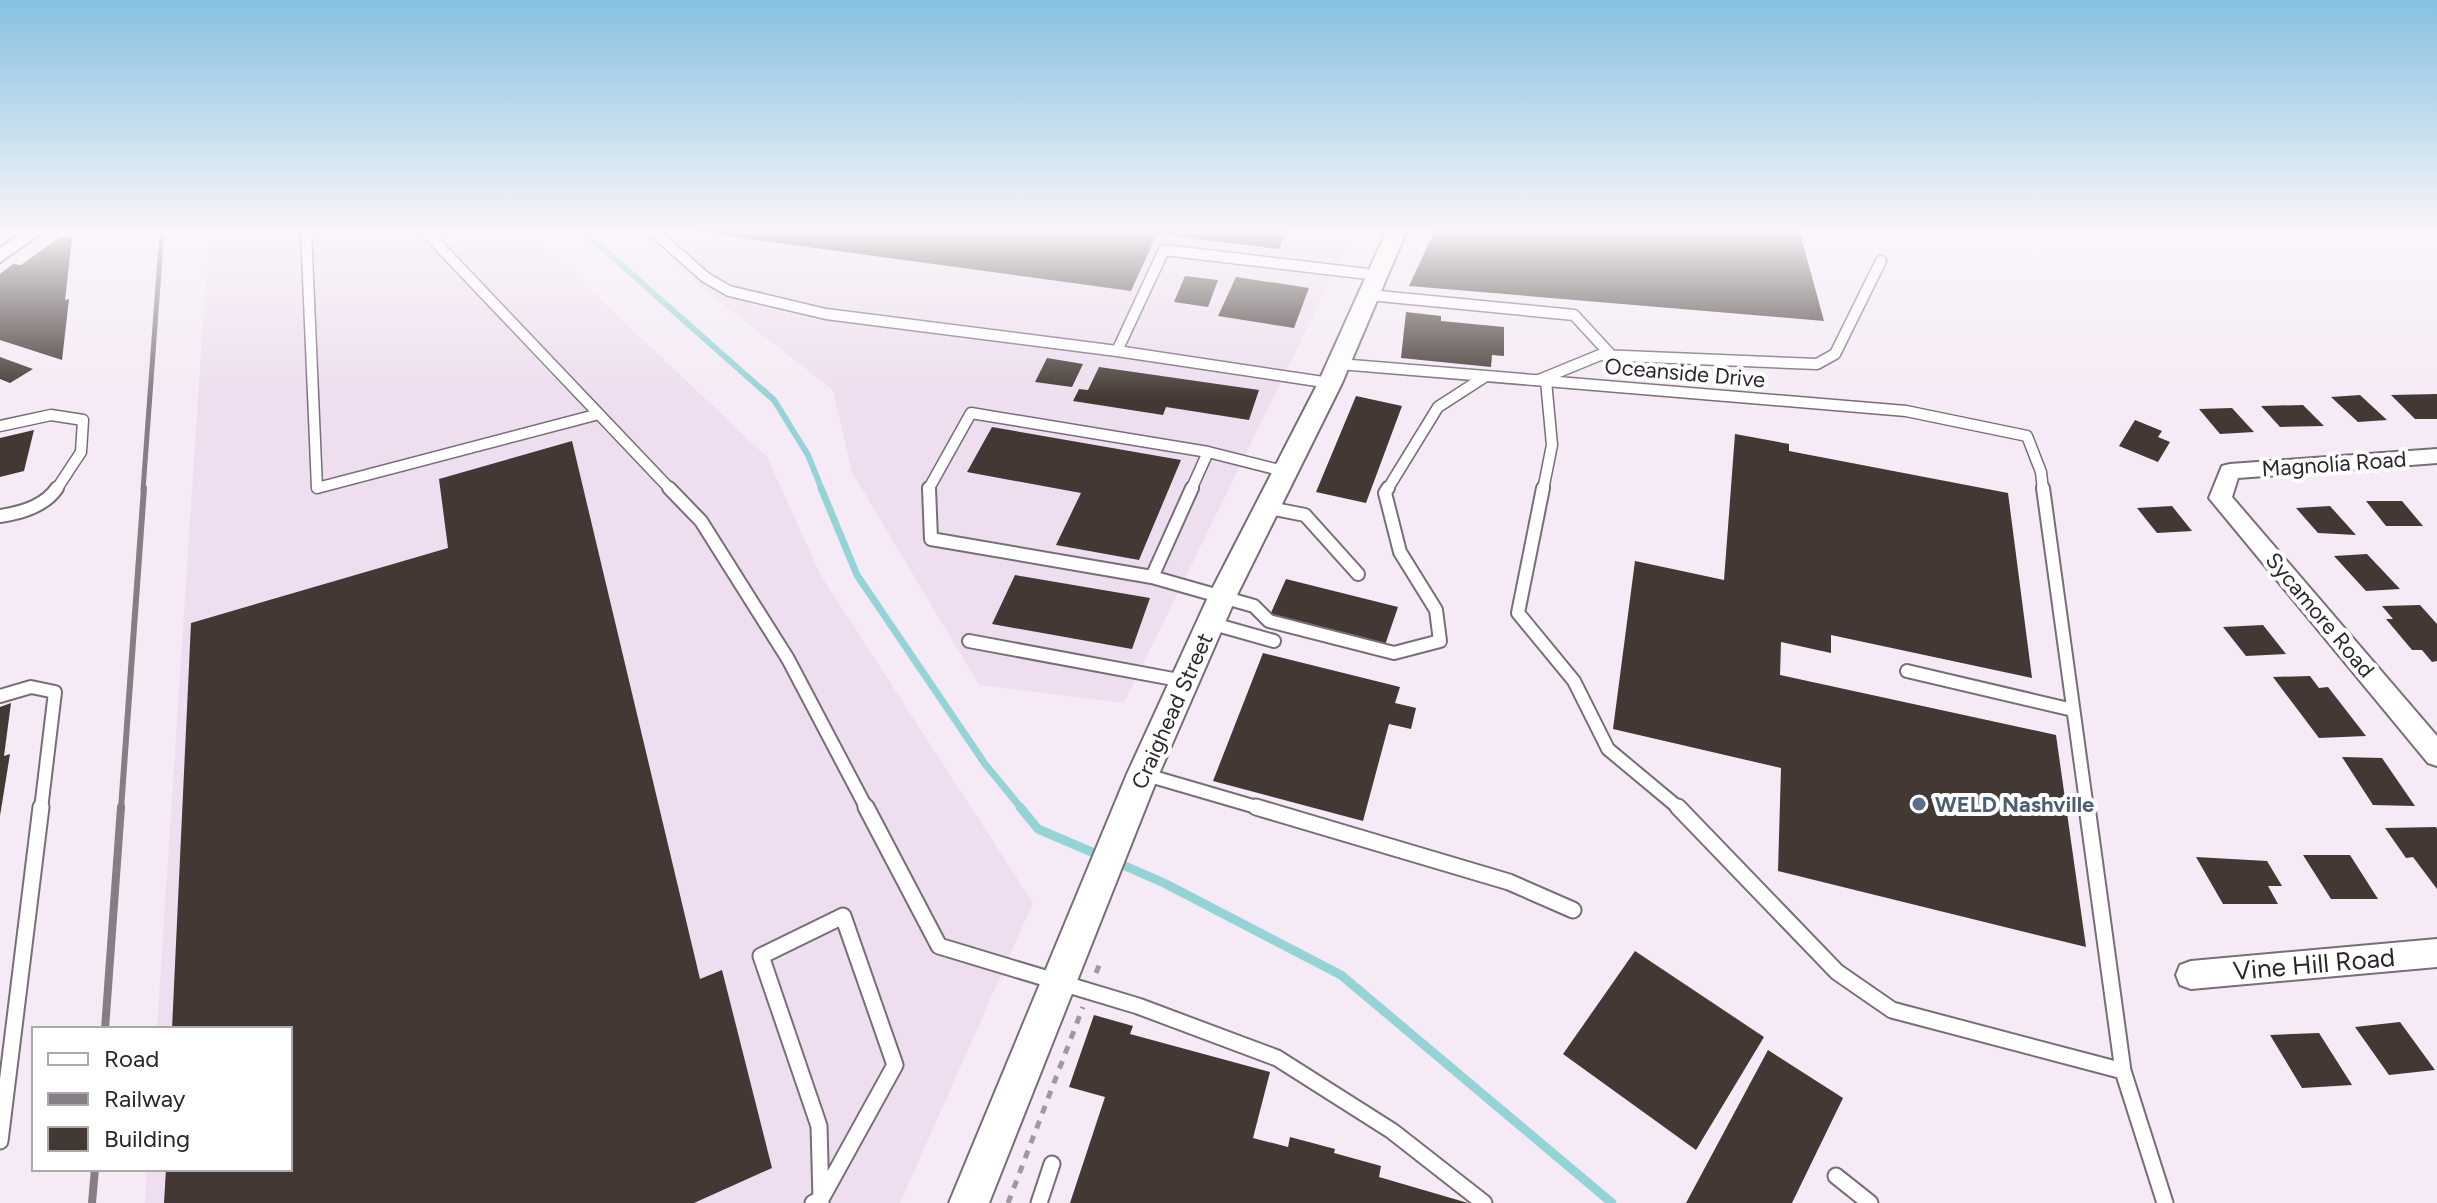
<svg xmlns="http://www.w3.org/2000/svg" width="2437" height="1203" viewBox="0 0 2437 1203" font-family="Figtree,sans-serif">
	<rect width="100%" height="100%" fill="#f5eaf5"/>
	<path fill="#eedeef" d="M209,230H527L767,457L821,576L1033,903L900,1203H145L147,1169H290V1029H157Z
		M637,230H1355L1124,703L979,685L852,472L833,390L702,288Z"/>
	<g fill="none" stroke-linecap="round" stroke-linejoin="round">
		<path stroke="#94d4d6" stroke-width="6" d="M582,230L774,400L808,455L822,490"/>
		<path stroke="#94d4d6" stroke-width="7" d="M821,488L857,575L985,764L1022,809"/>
		<path stroke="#94d4d6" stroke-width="9" d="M1020,807L1038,829L1101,856
			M1116,862L1164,883L1341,975L1612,1203"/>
	</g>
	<path fill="#433833" d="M684,230H1286L1279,249L1157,234L1131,291Z
		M1435,230H1794L1800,233L1824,321L1409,286Z
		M60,237L72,238L65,300L69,299L62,360L0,340V274L13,264L21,265Z
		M1185,276L1218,280L1208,307L1174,302Z
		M1236,277L1309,288L1294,328L1218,316Z
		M1406,312L1441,316V321L1504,327V356L1492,355L1491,367L1401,358Z
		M0,357L33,369L10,383L0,379Z
		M1047,358L1083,364L1072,387L1035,382Z
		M1099,367L1259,390L1249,420L1166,407L1163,415L1073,401L1079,389L1088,390Z
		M2437,394V419H2415L2391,395Z
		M2360,395L2387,420L2358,422L2331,397Z
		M1356,396L1402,406L1366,503L1316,492Z
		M2303,405L2324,426L2280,427L2261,406Z
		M2232,408L2254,432L2220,434L2199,409Z
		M2135,420L2162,431L2158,437L2170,442L2158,462L2119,446Z
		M992,427L1181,460L1139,560L1056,545L1081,493L967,472Z
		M34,430L24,471L0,477V438Z
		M1735,434L1789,444V451L2008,493L2032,678L1831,635V653L1781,642L1780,675L2056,735L2086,947L1778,871L1781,768L1613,729L1635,561L1724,580Z
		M572,441L700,979L722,970L772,1168L694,1203H164L166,1169H290V1029H172L191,623L448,548L439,479Z
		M2366,501H2402L2423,526H2386Z
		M2172,506L2192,531L2157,533L2137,508Z
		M2330,506L2356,535L2318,533L2296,508Z
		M2367,554L2400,589L2366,591L2334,556Z
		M1015,575L1150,598L1132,649L992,624Z
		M1286,579L1398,607L1385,645L1270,615Z
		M2420,605L2437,624V661L2432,662L2422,650H2412L2386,619H2393L2382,606Z
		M2263,625L2286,654L2246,656L2223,627Z
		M1263,653L1400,687L1395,703L1416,708L1411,729L1389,724L1363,821L1213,781Z
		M2310,676L2319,688L2328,687L2366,736L2319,738L2273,677Z
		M11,703L4,756L10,754L0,816V707Z
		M2342,757L2382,758L2415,806L2373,805Z
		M2436,827L2437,829V889L2413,857L2406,858L2385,828Z
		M2303,855H2350L2378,899H2331Z
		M2196,857L2267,861L2282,886H2268L2278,904H2223Z
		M1635,951L1764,1037L1696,1150L1563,1054Z
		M1094,1015L1133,1026L1130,1034L1270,1072L1253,1138L1288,1147L1290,1137L1335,1149L1334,1153L1381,1166L1379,1177L1468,1203H1070L1105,1097L1069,1087Z
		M2400,1022L2435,1070L2389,1075L2355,1027Z
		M2319,1033L2352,1085L2302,1088L2270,1035Z
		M1768,1050L1843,1098L1792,1203H1686Z"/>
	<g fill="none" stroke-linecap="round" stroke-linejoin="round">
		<g stroke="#776e77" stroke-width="13">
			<path id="service-far2" d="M306,230L317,488L599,414
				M424,230L671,490
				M652,230L705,277L729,291L826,314L1117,351L1330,383
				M1369,295L1574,315L1611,355
				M1117,351L1164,250L1377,275
				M1339,364L1546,381
				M1539,380L1600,355L1817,364L1835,354L1881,261
				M1546,381L1906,411L2027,436L2041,472L2043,490
				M0,426L51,415L83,420L81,452L56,490
				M928,490L971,413L1208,452L1287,472
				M1191,490L1208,452
				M1387,490L1438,407L1486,376
				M1543,490L1552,445L1546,381"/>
		</g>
		<g stroke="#776e77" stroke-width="16">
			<path id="service-far1" d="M669,488L701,521L788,659L867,809
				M929,488L931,539L1152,577L1254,606L1269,621L1394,653L1440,641L1436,610L1400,552L1385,493L1388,488
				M1543,488L1518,613L1574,681L1608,749L1680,809
				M2043,488L2087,809
				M1269,508L1305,515L1358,574
				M0,516C21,513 45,506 57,488
				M1152,577L1192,488
				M1210,623L1274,641
				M969,641L1184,681
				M1907,671L2073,710
				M0,696L31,687L55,692L41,809
				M1143,774L1263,809"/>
		</g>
		<g stroke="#776e77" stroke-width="19">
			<path id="service" d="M866,807L939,946L1138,1006L1277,1058L1392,1131L1484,1203
				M1256,807L1509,882L1573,910
				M1678,807L1837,972L1892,1010L2123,1071L2087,807
				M843,916L895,1065L821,1199L819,1126L761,956Z
				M2123,1071L2165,1203
				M0,1141L41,807
				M1836,1176L1870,1203
				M821,1199V1203
				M813,1203L821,1199
				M1039,1203L1052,1164"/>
		</g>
		<g stroke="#776e77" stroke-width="4">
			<path id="minor" d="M26,230H46L0,262V248Z
				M2437,449V463L2238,478L2232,497L2437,736V766L2428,763L2209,498L2222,466L2230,464Z
				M2437,939V967L2191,989L2180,985L2176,975L2180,965L2191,961Z"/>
		</g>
		<g stroke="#776e77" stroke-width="4">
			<path id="tertiary" d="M1387,230H1407L1342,383L1237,595L1159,774L989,1203H949L1127,774L1209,595L1318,383Z"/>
		</g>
		<path stroke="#a098a0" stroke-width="5" stroke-dasharray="8 8" stroke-linecap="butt" d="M1096,973L1100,963
			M1008,1203L1083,1007"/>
		<use href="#service-far2" stroke="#fff" stroke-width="10"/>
		<use href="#service-far1" stroke="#fff" stroke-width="12"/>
		<use href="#service" stroke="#fff" stroke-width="15"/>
		<use href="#minor" fill="#fff" fill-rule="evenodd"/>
		<use href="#tertiary" fill="#fff" fill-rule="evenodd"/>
		<path stroke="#857e85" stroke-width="5" d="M143,490L162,230"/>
		<path stroke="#857e85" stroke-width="6" d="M121,809L144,488"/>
		<path stroke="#857e85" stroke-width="8" d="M105,1029L121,807
			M92,1203L95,1169"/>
	</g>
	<linearGradient id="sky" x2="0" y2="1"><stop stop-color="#86c1e1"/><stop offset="0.58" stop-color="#faf6fa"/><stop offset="1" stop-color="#faf6fa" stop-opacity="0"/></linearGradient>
	<rect width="2437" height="398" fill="url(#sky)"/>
	<circle fill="#5c6f8a" stroke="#fff" stroke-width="3" cx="1919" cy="804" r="8"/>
	<g text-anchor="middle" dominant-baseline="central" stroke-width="8" stroke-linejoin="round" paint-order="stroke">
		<g font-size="22" fill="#2a262a" stroke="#fff">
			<text transform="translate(1685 373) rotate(5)">Oceanside Drive</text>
			<text transform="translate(2334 464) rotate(-4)">Magnolia Road</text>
			<text transform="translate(2320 615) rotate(50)">Sycamore Road</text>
			<text transform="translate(1172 711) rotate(-66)">Craighead Street</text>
		</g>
		<g font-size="22" font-weight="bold" fill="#4e5e75" stroke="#fff" text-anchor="start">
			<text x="1935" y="804">WELD Nashville</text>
		</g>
		<g font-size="26" fill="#2a262a" stroke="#fff">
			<text transform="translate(2314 964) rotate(-5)">Vine Hill Road</text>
		</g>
	</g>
	<rect x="32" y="1027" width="260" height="144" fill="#ffffff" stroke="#aaa8aa" stroke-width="2"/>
	<rect x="48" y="1053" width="40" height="12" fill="#ffffff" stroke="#aaa8aa" stroke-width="2"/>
	<text x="104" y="1067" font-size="24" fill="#2a262a">Road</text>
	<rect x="48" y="1093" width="40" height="12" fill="#857e85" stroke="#aaa8aa" stroke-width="2"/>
	<text x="104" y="1107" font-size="24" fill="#2a262a">Railway</text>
	<rect x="48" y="1127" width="40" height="24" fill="#433833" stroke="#aaa8aa" stroke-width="2"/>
	<text x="104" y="1147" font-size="24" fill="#2a262a">Building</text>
</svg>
